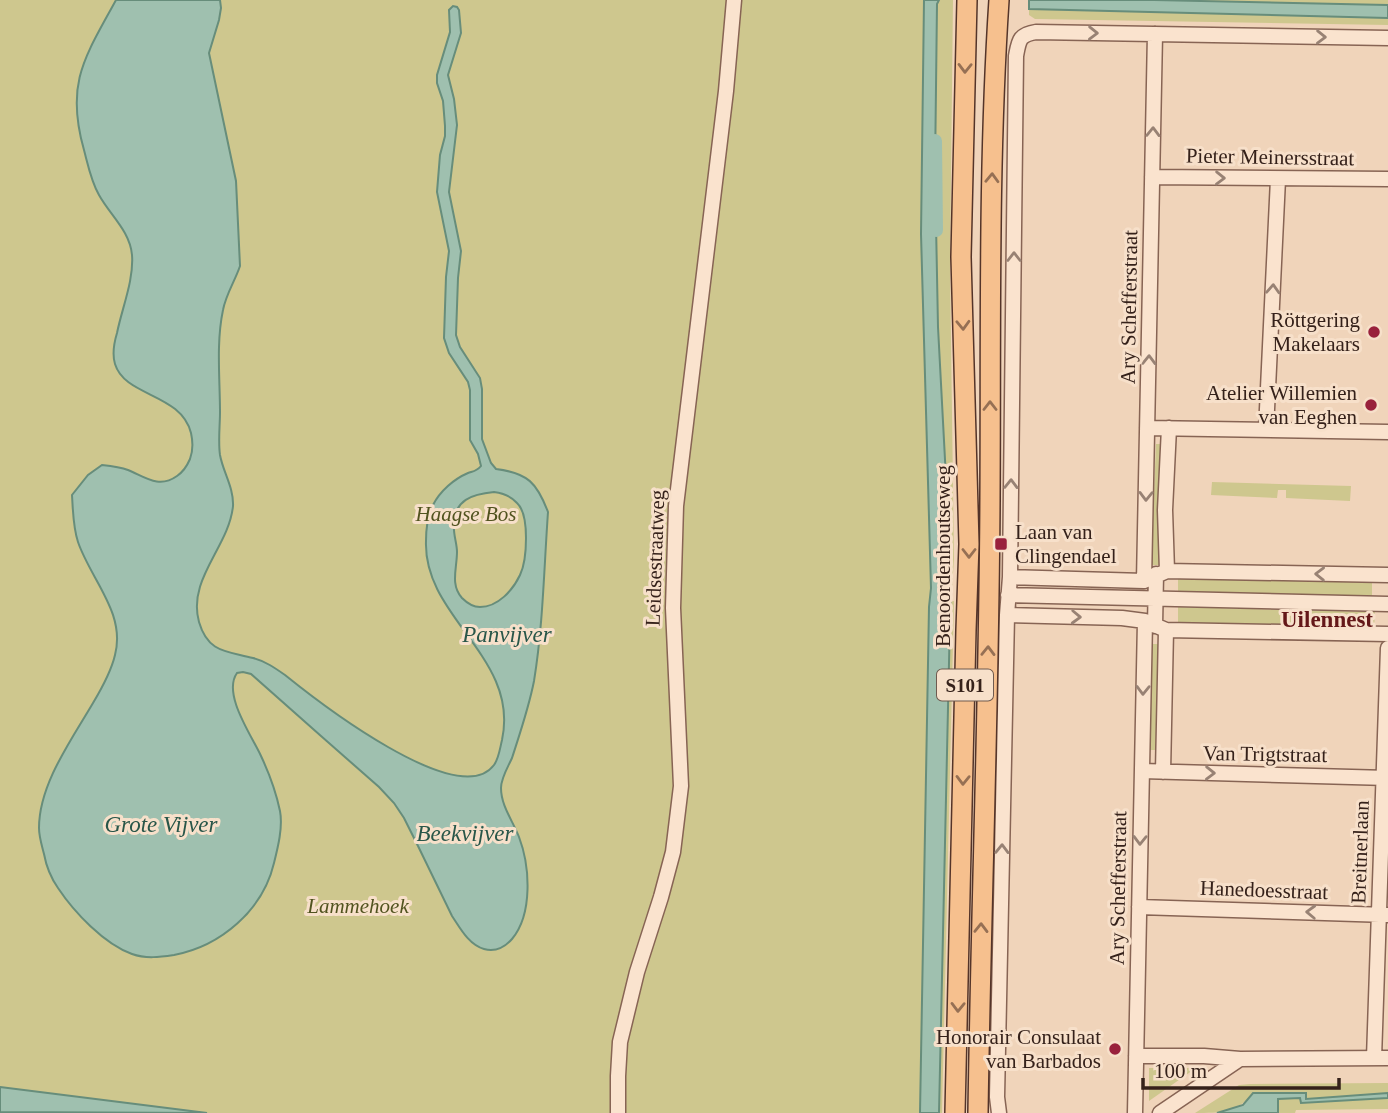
<svg xmlns="http://www.w3.org/2000/svg" width="1388" height="1113" viewBox="0 0 1388 1113" font-family="Georgia,serif">
	<rect width="100%" height="100%" fill="#f0d4ba"/>
	<path fill="#cec78e" d="M0,0H930L934,514L926,775L920,1113H0Z
		M939,0H953L950,267L954,559L952,588H950L951,573L938,327L935,171L937,4Z
		M1154,0H1388V5Z
		M1029,9L1388,18V25L1035,19L1029,15Z
		M1156,444H1165L1160,565H1151Z
		M1212,482L1351,486L1350,501L1286,498V490H1278L1277,498L1211,495Z
		M1178,574L1372,578V597L1178,593Z
		M954,601L942,1113H939L949,602Z
		M1178,607L1375,612L1374,630L1178,625Z
		M1149,644H1159L1157,750H1146Z
		M1149,1068H1196L1149,1101Z
		M1388,1083V1093L1306,1099V1094L1254,1093C1236,1113 1220,1113 1195,1113L1239,1085L1250,1084Z
		M1300,1098L1301,1103L1388,1098V1109L1296,1110L1295,1113H1278V1099Z"/>
	<path fill="#9fc0af" stroke="#678d7b" stroke-width="2" fill-rule="evenodd" d="M116,0H220L221,8L219,20L209,53L236,181L240,266C235,281 226,294 223,310C216,343 220,379 220,412C220,426 218,441 220,455C223,472 234,488 233,506C229,547 187,579 199,622C208,653 227,651 253,658C265,661 275,668 285,675C316,700 459,812 494,765C499,758 500,748 502,740C520,657 423,618 426,541C426,528 427,517 433,505C440,491 454,479 468,473C474,471 477,471 481,466L478,454L470,440V390L468,382L449,353L444,338L446,277L449,251L437,192L440,155L445,136V126L443,101L437,83V75L450,32L449,10L453,6L457,7L459,10L461,33L448,75L454,99L457,125L449,192L461,251L458,278L456,335L460,347L480,378L482,389V439L491,463L496,469C528,473 537,483 548,512C544,568 543,626 534,681C529,707 520,733 512,758C508,767 501,778 501,788C501,806 513,821 519,837C530,866 533,914 512,939C505,947 495,952 484,949C469,945 460,928 452,916L418,846L404,818L394,803L379,787L321,736L251,674L243,672L237,673C222,694 252,736 261,756C269,773 276,792 280,811C283,827 278,847 274,863C263,910 221,946 174,955C160,957 146,959 132,954C104,944 74,912 58,888C51,878 46,865 44,854C42,846 39,837 39,828C39,784 72,739 93,703C102,688 111,672 115,655C126,613 91,580 78,542C73,527 73,511 72,495L88,475L102,465C111,466 120,467 128,470C145,477 159,489 177,476C183,472 187,466 190,459C193,451 193,442 191,433C181,393 125,397 115,364C112,354 114,343 117,333C122,308 134,280 132,255C130,231 110,215 99,195C91,181 88,165 84,150C65,83 85,57 116,0ZM494,492C502,493 511,496 517,503C530,515 527,560 520,575C513,590 498,607 480,607C472,607 467,603 462,598C450,585 457,568 457,552C457,543 453,534 454,525C454,500 472,494 494,492Z
		M924,0H939L937,4L935,171L938,327L951,573L939,1113H920L929,607L931,588L921,234Z
		M1029,0H1154L1388,5V18L1029,9Z
		M0,1087L207,1113L0,1112Z
		M1253,1093H1306V1099L1388,1093V1098L1301,1103L1300,1098L1278,1099V1113H1217L1243,1105Z"/>
	<g fill="none" stroke-linecap="round" stroke-linejoin="round">
		<path stroke="#9fc0af" stroke-width="14" d="M935,141L936,230"/>
		<g stroke="#876454" stroke-width="17">
			<path id="minor" d="M1152,177L1388,179
				M1147,428L1388,432
				M1266,430L1278,179
				M1167,571L1165,510L1169,428
				M1010,577L1144,581L1167,571L1388,575
				M1144,581L1155,34
				M1008,595L1388,604
				M1007,615L1122,618L1145,621L1166,630L1388,634
				M1155,626L1156,574
				M1142,771L1388,778
				M1163,772L1166,630
				M1139,907L1387,915
				M1136,1056H1204L1240,1059L1388,1058
				M1374,1058L1388,648
				M618,1113V1076L620,1042L637,972L661,897L673,852L681,786L673,608L676,506L726,91L734,0
				M999,1113L997,1097L1007,615L1010,577L1016,56C1019,40 1019,35 1036,32L1388,38
				M1135,1113L1145,621
				M1160,1113L1240,1059"/>
		</g>
		<g stroke="#543429" stroke-width="22">
			<path id="major" d="M955,1113L966,630L969,544L961,257L967,0
				M978,1113C981,908 989,703 990,498C991,332 988,166 999,0"/>
		</g>
		<use href="#minor" stroke="#fae3ce" stroke-width="14"/>
		<use href="#major" stroke="#f6c08e" stroke-width="19"/>
	</g>
	<defs><path id="oneway-chevron" d="M-2-3.5L2.5 0L-2 3.5" fill="none" stroke-width="1.6" stroke-linecap="round" stroke-linejoin="round" transform="scale(1.75)"/></defs>
	<g stroke="#988274">
		<use href="#oneway-chevron" transform="translate(1093 33) rotate(1)"/>
		<use href="#oneway-chevron" transform="translate(1321 37) rotate(1)"/>
		<use href="#oneway-chevron" transform="translate(1153 132) rotate(-89)"/>
		<use href="#oneway-chevron" transform="translate(1220 178) rotate(1)"/>
		<use href="#oneway-chevron" transform="translate(1014 257) rotate(-90)"/>
		<use href="#oneway-chevron" transform="translate(1273 289) rotate(-87)"/>
		<use href="#oneway-chevron" transform="translate(1149 360) rotate(-89)"/>
		<use href="#oneway-chevron" transform="translate(1011 484) rotate(-89)"/>
		<use href="#oneway-chevron" transform="translate(1146 496) rotate(91)"/>
		<use href="#oneway-chevron" transform="translate(1320 574) rotate(-179)"/>
		<use href="#oneway-chevron" transform="translate(1076 617) rotate(2)"/>
		<use href="#oneway-chevron" transform="translate(1143 690) rotate(91)"/>
		<use href="#oneway-chevron" transform="translate(1210 773) rotate(1)"/>
		<use href="#oneway-chevron" transform="translate(1140 840) rotate(91)"/>
		<use href="#oneway-chevron" transform="translate(1002 849) rotate(-89)"/>
		<use href="#oneway-chevron" transform="translate(1311 912) rotate(-178)"/>
	</g>
	<g stroke="#967054">
		<use href="#oneway-chevron" transform="translate(965 68) rotate(91)"/>
		<use href="#oneway-chevron" transform="translate(992 178) rotate(-88)"/>
		<use href="#oneway-chevron" transform="translate(963 325) rotate(88)"/>
		<use href="#oneway-chevron" transform="translate(990 406) rotate(-90)"/>
		<use href="#oneway-chevron" transform="translate(969 553) rotate(90)"/>
		<use href="#oneway-chevron" transform="translate(988 651) rotate(-89)"/>
		<use href="#oneway-chevron" transform="translate(963 780) rotate(91)"/>
		<use href="#oneway-chevron" transform="translate(981 928) rotate(-89)"/>
		<use href="#oneway-chevron" transform="translate(958 1007) rotate(91)"/>
	</g>
	<g fill="#99213c" stroke="#f7e0ca" stroke-width="2.5">
		<circle cx="1374" cy="332" r="7"/>
		<circle cx="1371" cy="405" r="7"/>
		<rect x="994" y="537" width="14" height="14" rx="3.5"/>
		<circle cx="1115" cy="1049" r="7"/>
	</g>
	<g text-anchor="middle" dominant-baseline="central" stroke-width="6" stroke-linejoin="round" paint-order="stroke">
		<rect fill="#f7e0ca" stroke="#6f5a4f" stroke-width="2" x="937" y="669.5" width="56" height="31" rx="5"/>
		<g font-size="19" font-weight="bold" fill="#35211a">
			<text x="965" y="685">S101</text>
		</g>
		<g font-size="21" fill="#35211a" stroke="#f7e0ca">
			<text transform="translate(1270 157) rotate(1)">Pieter Meinersstraat</text>
			<text transform="translate(1129 307) rotate(-89)">Ary Schefferstraat</text>
			<text transform="translate(943 556) rotate(-90)">Benoordenhoutseweg</text>
			<text transform="translate(655 558) rotate(-88)">Leidsestraatweg</text>
			<text transform="translate(1265 754) rotate(1)">Van Trigtstraat</text>
			<text transform="translate(1360 852) rotate(-88)">Breitnerlaan</text>
			<text transform="translate(1118 888) rotate(-89)">Ary Schefferstraat</text>
			<text transform="translate(1264 890) rotate(2)">Hanedoesstraat</text>
		</g>
		<g font-size="21" fill="#35211a" stroke="#f7e0ca" text-anchor="end">
			<text x="1360" y="320">Röttgering<tspan x="1360" dy="24">Makelaars</tspan></text>
			<text x="1357" y="393">Atelier Willemien<tspan x="1357" dy="24">van Eeghen</tspan></text>
			<text x="1015" y="532" text-anchor="start">Laan van<tspan x="1015" dy="24">Clingendael</tspan></text>
			<text x="1101" y="1037">Honorair Consulaat<tspan x="1101" dy="24">van Barbados</tspan></text>
		</g>
		<g font-size="21" font-style="italic" fill="#51531f" stroke="#f7e0ca">
			<text x="466" y="514">Haagse Bos</text>
			<text x="358" y="906">Lammehoek</text>
		</g>
		<g font-size="23" font-weight="bold" fill="#641718" stroke="#f7e0ca">
			<text x="1327" y="619">Uilennest</text>
		</g>
		<g font-size="23" font-style="italic" fill="#285649" stroke="#f7e0ca">
			<text x="507" y="634">Panvijver</text>
			<text x="161" y="824">Grote Vijver</text>
			<text x="465" y="833">Beekvijver</text>
		</g>
	</g>
	<path d="M1143 1078v10h196v-10" fill="none" stroke="#35211a" stroke-width="3.5"/>
	<text x="1154" y="1078" font-size="21" fill="#35211a" stroke="#f7e0ca" stroke-width="5" paint-order="stroke">100 m</text>
</svg>
